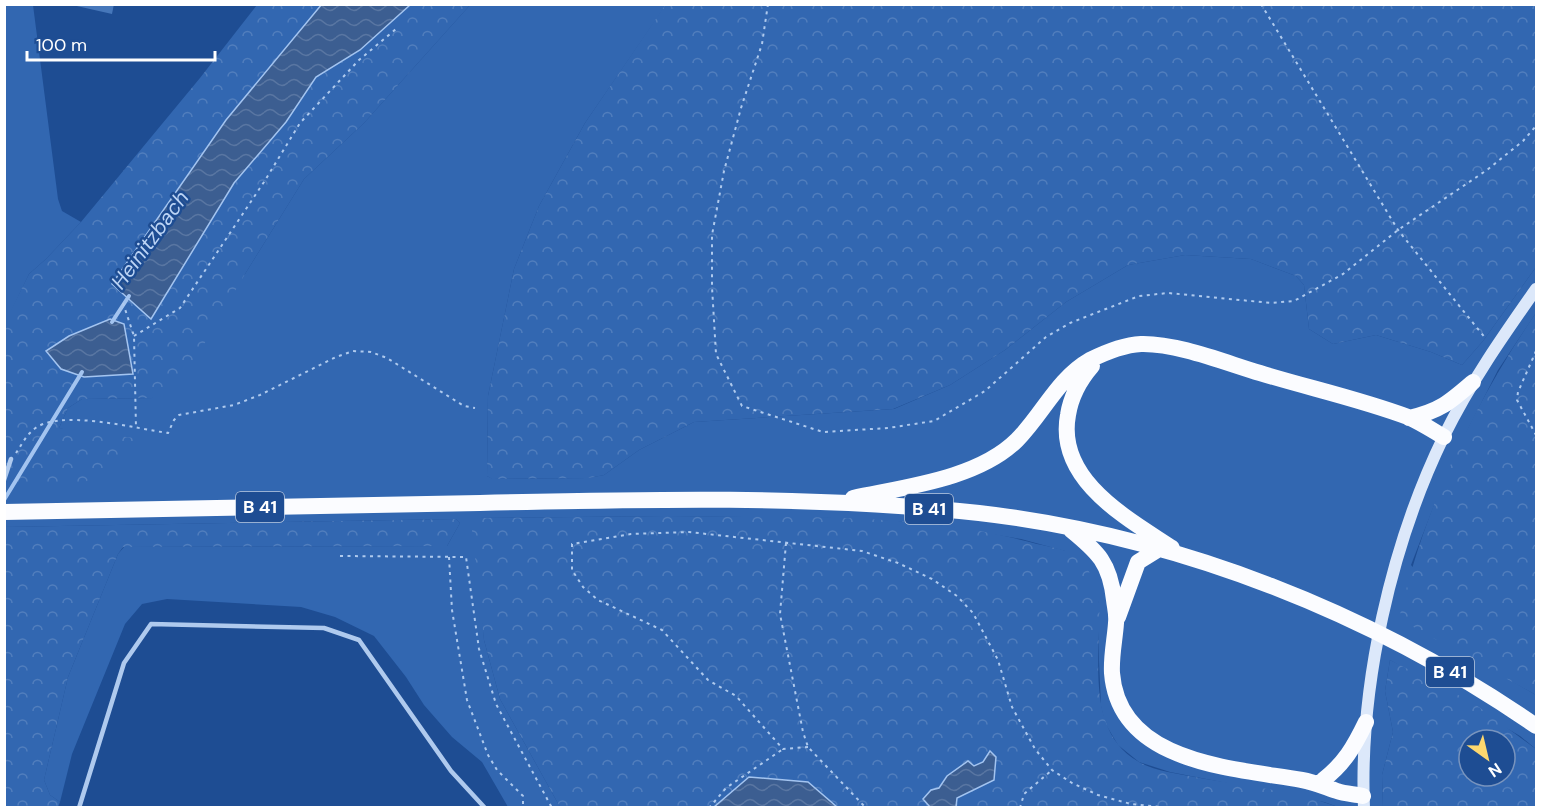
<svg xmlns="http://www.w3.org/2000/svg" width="1541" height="812" viewBox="0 0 1541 812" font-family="'DM Sans',sans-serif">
	<defs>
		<pattern id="forest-crowns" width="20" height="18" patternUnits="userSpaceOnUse" patternTransform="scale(1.5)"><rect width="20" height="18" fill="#3267b1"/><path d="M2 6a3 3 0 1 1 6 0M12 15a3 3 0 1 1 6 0" fill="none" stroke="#517ebd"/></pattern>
		<pattern id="water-waves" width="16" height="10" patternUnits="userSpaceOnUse" patternTransform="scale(1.5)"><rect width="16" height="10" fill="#3c5e91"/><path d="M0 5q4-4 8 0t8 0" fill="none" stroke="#5976a2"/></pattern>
	</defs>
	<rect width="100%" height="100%" fill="#1e4d93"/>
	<path fill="#3267b1" d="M5,5H33L58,199L62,211L81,222L46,259L29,274L5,324Z
		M470,5H666L585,123L539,206L514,269L488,396L487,476L493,479L588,478L604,475L639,450L694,422L894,409L950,385L1005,350L1066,302L1128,265L1185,255L1251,259L1296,276L1304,285L1309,329L1333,344L1376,335L1431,352L1462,365L1483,341L1536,267V313L1498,370L1469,427L1433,508L1411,565L1512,681L1536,695V749L1520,736L1390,660L1385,691L1393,732L1382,775L1383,807H1338L1324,802L1170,772L1139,762L1118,745L1105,723L1101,706L1099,661V603L1065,551L1021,539L925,523L834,518L666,516L476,518L484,640L500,699L560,807H508L482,762L452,737L424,705L406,677L374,636L335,617L301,607L167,599L142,604L125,624L72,754L60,802L50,795L44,780L68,677L118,554L124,547L447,546L460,523L456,519L5,527L4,488L67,430L59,428L68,408L82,399L152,398L245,274L304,179L364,123Z"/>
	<path fill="url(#forest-crowns)" fill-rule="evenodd" d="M666,4L1536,5V267L1483,341L1462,365L1431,352L1376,335L1333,344L1309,329L1304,285L1296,276L1251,259L1185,255L1128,265L1066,302L1005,350L950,385L893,409L694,422L639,450L604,475L589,478L492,479L487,476L488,396L514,269L539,206L585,123Z
		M257,5H470L364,123L304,179L245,274L175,394L152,398L82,399L68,408L59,428L134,438L136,447L123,464L78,485L5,489L4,324L29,274L46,259L81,222L200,78Z
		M1536,313V695L1399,619C1423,511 1473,404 1536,313Z
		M666,516C789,518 917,511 1037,544C1050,547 1068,549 1079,558C1088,565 1091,576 1094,586C1096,591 1098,597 1099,603C1100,612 1099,622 1099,631C1098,676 1092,736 1139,762C1157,772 1181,774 1200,778C1246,786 1295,791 1338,807H560L500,699L484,640L471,521L476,518Z
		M456,519L460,523L447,546L123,547L118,554L68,677L44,780L50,795L60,802L58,807H5V527Z
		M1390,660L1472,702L1536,749V807H1383L1382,775L1393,732L1385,691ZM1469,740H1505V776H1469Z"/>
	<path fill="url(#water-waves)" stroke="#a3c4f0" stroke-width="1.5" d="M322,4L410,5L360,50L316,77L286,122L234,183L151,319L112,284L226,120Z
		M110,319L124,324L133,374L84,377L61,369L46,351L69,336Z
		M990,751L996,757L994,780L957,798L956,807H930L923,799L931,790L939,788L947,776L968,761L974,766L983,762Z
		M749,777L808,782L837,807H714Z"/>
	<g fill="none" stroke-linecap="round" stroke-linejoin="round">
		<path stroke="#a3c4f0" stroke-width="4" d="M112,322L129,296
			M4,500L82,372"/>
	</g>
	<path fill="#4677ba" d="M68,4H114L112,14Z"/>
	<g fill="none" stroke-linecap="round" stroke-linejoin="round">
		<path stroke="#afcaee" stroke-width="2" stroke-dasharray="3 4.5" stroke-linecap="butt" d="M768,4L762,44L741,108L724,171L712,235V287L716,354L742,406L823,432L888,428L934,421L985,391L1046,337L1070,323L1139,296L1168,293L1271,303L1294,301L1343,274L1398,230L1487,170L1523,141L1536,126
			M1261,4L1398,230L1486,339
			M123,303L134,336L136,428
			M134,336L180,308L264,182L300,123L359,60L396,29
			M1536,351L1518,392L1517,400L1536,435
			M16,453C21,446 25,437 32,431C55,407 137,429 168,433L174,420L179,415L234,405L260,395L336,357L353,351L371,352L387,358L464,406L475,408
			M786,543L780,614L803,732L808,747L866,808
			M340,556L466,557L479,649L496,704L552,808
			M449,557L452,610L467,700L488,755L497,770L523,796V808
			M808,747L783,749L736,696L708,680L662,630L598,600L583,587L572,570V544L631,534L689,532L862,551L898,563L932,579L957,596L973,613L998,660L1012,707L1035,749L1052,770L1072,783L1098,795L1131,804L1161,807L1248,808
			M709,808L726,788L783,749
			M1020,808L1024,794L1052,770"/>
		<path stroke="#afcaee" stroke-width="4.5" d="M4,480L11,459
			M79,808L124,663L151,624L324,628L359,640L451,771L485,808"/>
		<path stroke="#dce8fa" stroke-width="12" d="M1364,808C1359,686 1391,545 1444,436C1470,383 1503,336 1536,289"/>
		<path stroke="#fbfcff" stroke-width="16" d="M1092,366C1079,381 1071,396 1068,415C1056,480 1127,518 1172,548
			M1409,418C1440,411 1450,402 1473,382
			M853,498C904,487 978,479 1017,440C1043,414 1057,379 1090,360C1106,352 1123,345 1141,344C1177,343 1226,363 1260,373C1309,388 1360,399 1408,417C1420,422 1432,430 1444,437
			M4,512C163,509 322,507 480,503C646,499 813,495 979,513C1178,536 1372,613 1536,726
			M1071,530C1098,552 1110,563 1114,600C1115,608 1117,615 1116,623C1115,639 1111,656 1112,673C1119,764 1234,768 1302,780C1314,782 1325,787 1337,791C1345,794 1355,794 1363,796
			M1118,617L1138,562L1159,549
			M1323,780C1344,764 1354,747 1366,722"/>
	</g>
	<g text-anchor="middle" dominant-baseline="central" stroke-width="5" stroke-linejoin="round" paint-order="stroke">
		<g fill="#1e4d93" stroke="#bccadf" stroke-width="1.5">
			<rect x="236" y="492" width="48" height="30" rx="4.5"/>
			<rect x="905" y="494" width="48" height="30" rx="4.5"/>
			<rect x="1426" y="657" width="48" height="30" rx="4.5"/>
		</g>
		<g font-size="18" font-weight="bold" fill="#fff">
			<text x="260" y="507">B 41</text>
			<text x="929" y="509">B 41</text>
			<text x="1450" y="672">B 41</text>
		</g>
		<g font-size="21" font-style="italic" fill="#bcd4f5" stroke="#1e4d93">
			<text transform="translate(150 240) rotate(-54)">Heinitzbach</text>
		</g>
	</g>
	<rect width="1541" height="812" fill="none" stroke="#ffffff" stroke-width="12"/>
	<g transform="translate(1487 758) rotate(146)"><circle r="28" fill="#1e4d93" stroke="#7894be" stroke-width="1.5"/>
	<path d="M0-4.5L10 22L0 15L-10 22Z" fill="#fdd86f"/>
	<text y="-9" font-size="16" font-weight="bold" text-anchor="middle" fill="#ffffff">N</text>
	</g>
	<path d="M27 51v9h188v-9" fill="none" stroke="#ffffff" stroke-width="3"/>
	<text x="36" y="51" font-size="18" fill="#ffffff" stroke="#1e4d93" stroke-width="4.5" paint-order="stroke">100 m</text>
</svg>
